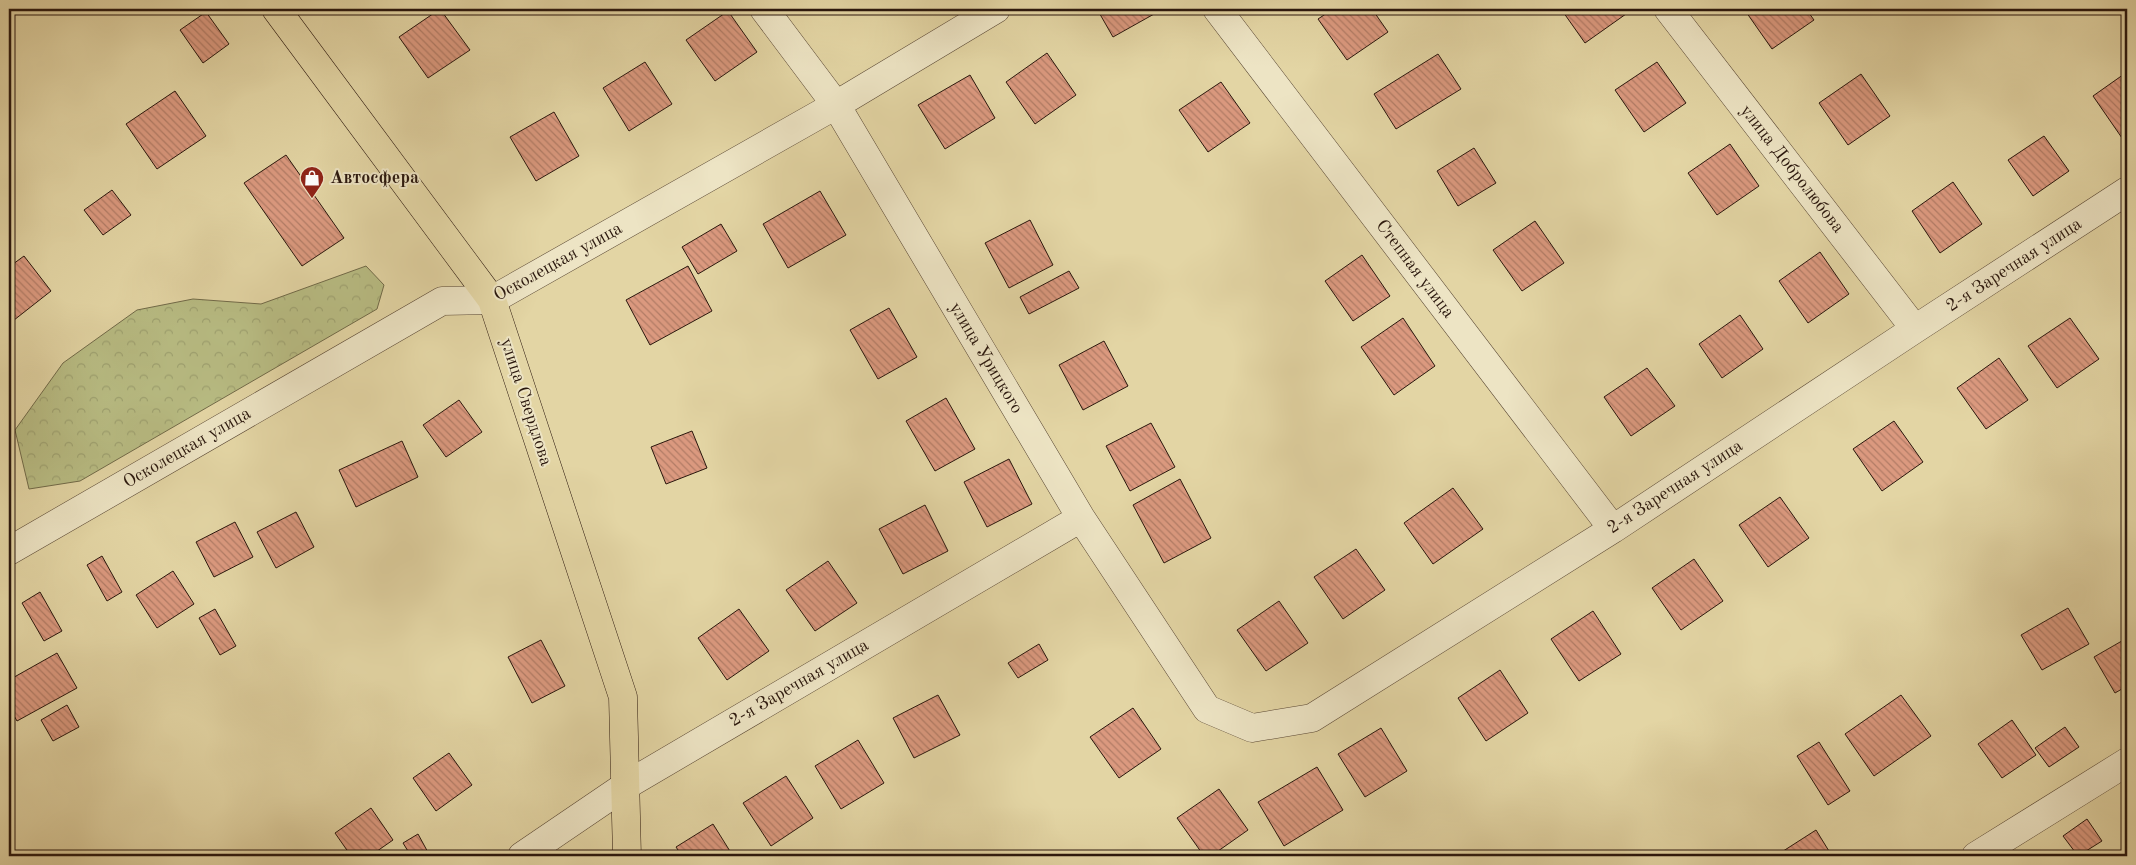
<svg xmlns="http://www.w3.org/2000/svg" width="2136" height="865" viewBox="0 0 2136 865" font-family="'Old Standard TT',serif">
	<defs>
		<pattern id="forest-crowns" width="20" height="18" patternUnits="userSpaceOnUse" patternTransform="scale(1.25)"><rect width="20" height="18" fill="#b8bc83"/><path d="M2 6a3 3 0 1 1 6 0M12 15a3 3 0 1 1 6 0" fill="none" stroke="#9ea170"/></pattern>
		<pattern id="building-back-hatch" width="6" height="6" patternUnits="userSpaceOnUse" patternTransform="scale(1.25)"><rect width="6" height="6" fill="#db997f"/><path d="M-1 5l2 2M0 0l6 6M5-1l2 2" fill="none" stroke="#b27c66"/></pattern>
	</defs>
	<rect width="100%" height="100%" fill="#e3d5a4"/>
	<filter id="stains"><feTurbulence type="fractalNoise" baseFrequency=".004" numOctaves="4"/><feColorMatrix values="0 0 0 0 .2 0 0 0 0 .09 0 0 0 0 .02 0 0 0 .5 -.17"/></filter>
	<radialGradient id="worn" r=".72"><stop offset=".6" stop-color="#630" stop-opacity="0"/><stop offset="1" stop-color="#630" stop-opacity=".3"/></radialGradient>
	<path fill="url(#forest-crowns)" stroke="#716a48" d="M366,266L384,285L377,309L80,481L29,489L15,430L63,363L137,310L193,299L261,304Z"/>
	<path fill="url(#building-back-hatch)" stroke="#2a170d" d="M440,9L470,50L428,78L399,37Z
		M1097,9H1163L1113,37Z
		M1333,9H1372L1388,32L1347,60L1318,19Z
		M1561,9H1622L1626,14L1585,43Z
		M1744,9H1806L1814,20L1772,49Z
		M728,11L757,52L715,81L686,40Z
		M206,12L229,44L203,63L180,30Z
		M1047,53L1076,95L1035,124L1006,82Z
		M1438,54L1461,89L1396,129L1374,94Z
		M645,62L672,104L629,131L603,88Z
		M1657,62L1686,103L1644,132L1615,90Z
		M2127,72V134L2122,138L2093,96Z
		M1861,74L1890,116L1848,145L1819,103Z
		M970,75L995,118L945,149L918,105Z
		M1221,82L1250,123L1208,152L1179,110Z
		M175,91L206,136L157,169L126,124Z
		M554,112L579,156L536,181L510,137Z
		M2044,136L2069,171L2033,196L2008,160Z
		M1730,144L1759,186L1717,215L1688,173Z
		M1474,148L1496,183L1458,206L1437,171Z
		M286,155L344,238L302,266L244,183Z
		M1953,182L1982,224L1940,253L1912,211Z
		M112,190L131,215L103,235L84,210Z
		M820,191L846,235L788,268L763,224Z
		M1030,220L1053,265L1009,288L985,243Z
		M1535,221L1564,263L1522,291L1493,250Z
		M721,224L737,251L698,274L682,247Z
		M1820,252L1849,294L1808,323L1779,281Z
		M1362,255L1390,296L1353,321L1325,281Z
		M24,256L51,291L9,324V267Z
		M688,266L712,311L650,345L626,300Z
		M1069,271L1079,288L1029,314L1020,297Z
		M889,308L917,357L878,379L850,330Z
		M1740,315L1763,349L1722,378L1699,344Z
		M1403,318L1435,366L1394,395L1361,347Z
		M2070,318L2099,359L2057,388L2028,346Z
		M1104,341L1128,386L1083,410L1059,365Z
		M1999,358L2028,400L1986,429L1957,388Z
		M1647,368L1675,406L1631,436L1604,397Z
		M946,398L975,449L935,471L906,421Z
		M459,400L482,432L446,457L423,425Z
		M1894,421L1923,462L1882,491L1853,449Z
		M1151,423L1175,467L1130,491L1106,446Z
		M692,431L707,468L666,484L651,447Z
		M402,441L418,477L356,507L339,470Z
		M1009,459L1032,504L987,527L964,482Z
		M1180,479L1211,538L1164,563L1133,505Z
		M1453,488L1483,529L1433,564L1404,523Z
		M1780,497L1809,538L1768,567L1739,525Z
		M925,505L948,551L903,574L879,529Z
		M296,512L314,547L276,568L257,532Z
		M235,522L253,557L214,577L196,542Z
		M1356,549L1385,590L1343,619L1314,577Z
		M102,556L122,592L107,601L87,565Z
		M1694,559L1723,601L1681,630L1652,588Z
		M828,561L857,603L815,631L786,590Z
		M173,571L194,604L157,628L136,595Z
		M40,592L62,631L44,641L22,603Z
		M1279,601L1308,643L1266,671L1237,630Z
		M2068,608L2089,644L2042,670L2021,635Z
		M215,609L236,646L220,655L199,618Z
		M739,609L769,651L727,680L698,638Z
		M1593,611L1621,654L1579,681L1551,639Z
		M2127,638V686L2115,693L2094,657Z
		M541,640L565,686L532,703L508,657Z
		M1039,644L1048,660L1018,678L1008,663Z
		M57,653L77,688L17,721L9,707V680Z
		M1500,670L1528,713L1486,741L1458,698Z
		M938,695L960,735L914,758L893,718Z
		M1901,695L1931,736L1874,776L1845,734Z
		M67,705L79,727L53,741L41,720Z
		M1133,708L1161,749L1119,778L1090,737Z
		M2012,720L2036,755L2002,778L1978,744Z
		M2065,727L2079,747L2049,767L2035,748Z
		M1381,728L1407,771L1365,797L1338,754Z
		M858,740L884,783L841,809L815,766Z
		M1819,742L1850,791L1828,805L1797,756Z
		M449,753L472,785L436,811L413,778Z
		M1317,767L1343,810L1284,846L1258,802Z
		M786,776L813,818L771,846L743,803Z
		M1219,789L1248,830L1211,856H1204L1177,818Z
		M371,808L393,840L370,856H351L335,833Z
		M2087,819L2102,841L2078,856L2063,836Z
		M713,824L733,856H682L676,847Z
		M1816,830L1832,856H1778L1777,855Z
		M418,834L430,856H411L403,843Z"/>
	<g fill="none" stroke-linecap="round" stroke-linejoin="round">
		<g stroke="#584633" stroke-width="29">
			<path id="minor" d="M764,9L836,105L1081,518L1207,709L1252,728L1312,718L1613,529L1915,329L2127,191
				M1217,9L1613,529
				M1668,9L1915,329
				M9,551L442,301L492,300L836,105L996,9
				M522,856L625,786L1081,518
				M1976,856L2127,762"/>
		</g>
		<g stroke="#2a170d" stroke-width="29">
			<path id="major" d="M276,9L492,300L623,697L627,856"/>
		</g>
		<use href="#minor" stroke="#ede4c4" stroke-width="28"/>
		<use href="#major" stroke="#e3d5a4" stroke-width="28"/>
	</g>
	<defs>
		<g id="shop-pin" transform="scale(1.25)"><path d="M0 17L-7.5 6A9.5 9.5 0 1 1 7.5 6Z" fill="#8f2418" stroke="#ede4c4"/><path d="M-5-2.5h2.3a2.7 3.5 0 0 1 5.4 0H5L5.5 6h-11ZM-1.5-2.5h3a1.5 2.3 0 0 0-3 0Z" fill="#fff"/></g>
	</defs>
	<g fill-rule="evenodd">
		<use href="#shop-pin" x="312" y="178"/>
	</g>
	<g text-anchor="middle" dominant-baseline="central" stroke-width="4" stroke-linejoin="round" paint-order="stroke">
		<g font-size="18" fill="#2a170d" stroke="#ede4c4">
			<text transform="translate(1792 169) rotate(52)">улица Добролюбова</text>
			<text transform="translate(558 262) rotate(-29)">Осколецкая улица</text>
			<text transform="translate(2014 265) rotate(-33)">2-я Заречная улица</text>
			<text transform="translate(1415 269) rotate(53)">Степная улица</text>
			<text transform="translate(986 358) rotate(59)">улица Урицкого</text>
			<text transform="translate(526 402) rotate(72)">улица Свердлова</text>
			<text transform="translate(187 448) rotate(-30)">Осколецкая улица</text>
			<text transform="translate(1675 487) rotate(-33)">2-я Заречная улица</text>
			<text transform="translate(799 683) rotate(-30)">2-я Заречная улица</text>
		</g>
		<g font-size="18" font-weight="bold" fill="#2a170d" stroke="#ede4c4" text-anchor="start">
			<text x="330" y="178">Автосфера</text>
		</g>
	</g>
	<rect width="2136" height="865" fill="none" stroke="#e3d5a4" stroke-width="30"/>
	<rect x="10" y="10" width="2116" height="845" fill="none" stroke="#2a170d" stroke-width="2.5"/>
	<rect x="15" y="15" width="2106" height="835" fill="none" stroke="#2a170d"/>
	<rect width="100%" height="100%" filter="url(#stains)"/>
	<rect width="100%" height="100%" fill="url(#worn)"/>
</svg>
